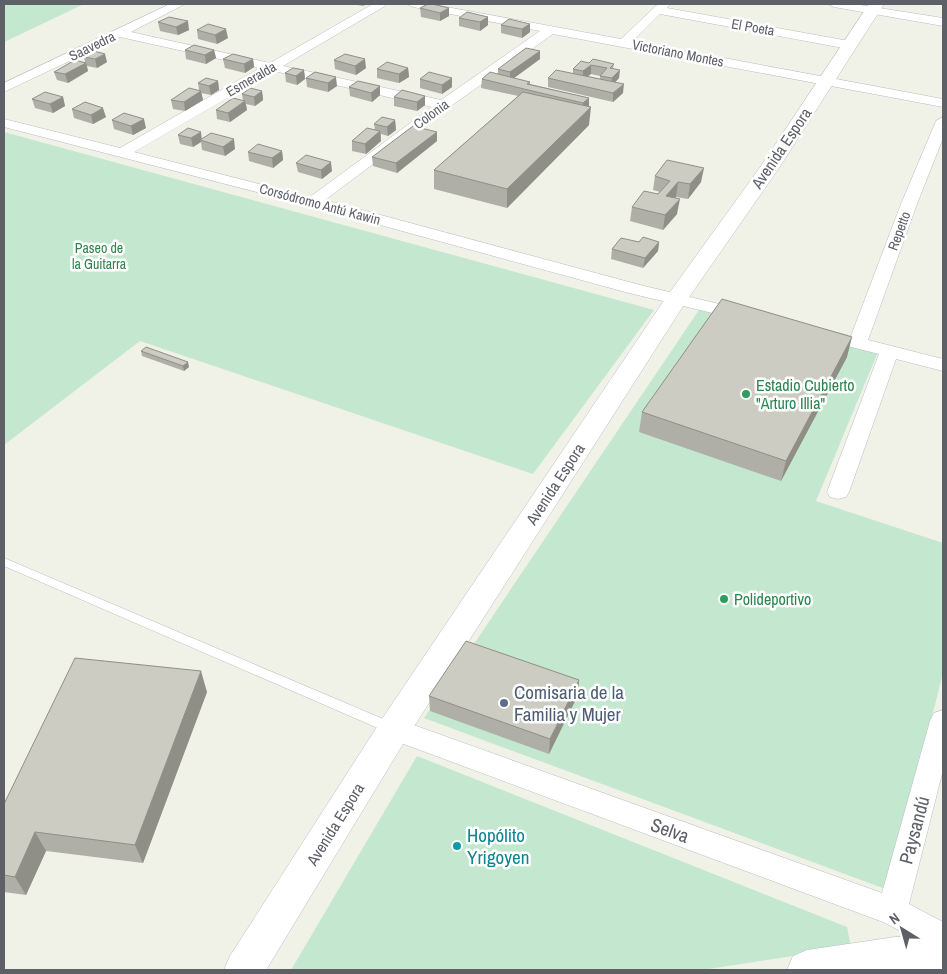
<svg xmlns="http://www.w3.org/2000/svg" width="947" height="974" viewBox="0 0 947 974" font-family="'Archivo Narrow',sans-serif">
	<rect width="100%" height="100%" fill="#f0f1e7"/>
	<path fill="#c4e8cf" d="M4,4H84L4,42Z
		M4,132L654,310L533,474L140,341L4,445Z
		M703,304L878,352L816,501L943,543V673L888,890L424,718Z
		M417,756L847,927L851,947L702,970H291Z"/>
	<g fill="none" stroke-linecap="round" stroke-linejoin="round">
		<g stroke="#bbbdc3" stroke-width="1">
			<path id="lane" d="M4,558L395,724L397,728L395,732L391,733L387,732L4,566Z"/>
		</g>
		<g stroke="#bbbdc3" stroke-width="1">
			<path id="street" d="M170,4H185L131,32L270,63L373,4H387L385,6L283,66L441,100L540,31L413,7L407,4H430L621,39L658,4H670L667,8L849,41L855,45L849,49L660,14L633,41L943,99V107L553,34L448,108L325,200L640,285L748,311L751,315L748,319L742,320L629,293L307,205L4,127V119L120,148L260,68L120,37L4,92V83ZM274,71L432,107L310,197L134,152Z
				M828,4H854L943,18V26L834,7Z
				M943,117V138L917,204L868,340L943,359V371L896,359L849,492L846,497L838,499L830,497L827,492L879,354L816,338L813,334L816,330L822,329L851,336L901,204L936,121Z
				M943,710V770L909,904L943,922V953L883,922L385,737L381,729L385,721L394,718L882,893L930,721L934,713Z"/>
		</g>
		<g stroke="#bcbdc5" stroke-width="1">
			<path id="secondary" d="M869,4H884L779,168L687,300L406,739L266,970H224L230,956L382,719L665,299L761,166Z
				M943,936V970H787L793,956L807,950L895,937Z"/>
		</g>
		<use href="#lane" fill="#fff" fill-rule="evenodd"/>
		<use href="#street" fill="#fff" fill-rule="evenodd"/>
		<use href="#secondary" fill="#fff" fill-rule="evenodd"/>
	</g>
	<path fill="#afafa8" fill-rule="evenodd" d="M352,4H368L363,6Z
		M420,8H449V16L440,21L421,17Z
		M488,17V25L480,31L459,26V18Z
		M158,22L189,30L178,35L160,31Z
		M530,24V32L522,38L501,33V25Z
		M197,30L228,38L217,44L198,39Z
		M185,50H214L216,58L206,64L186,59Z
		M84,57L107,62L97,68L87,66L88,71L68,83L57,80L54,72L85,62Z
		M223,59H253L254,67L245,73L225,68Z
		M540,59L514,78L530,82V84L589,98V125L507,208L434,189V170L518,96L481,88L482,79L498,74V69Z
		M334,60L366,68L356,75L335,69Z
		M589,63L614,64L613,68L619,78L615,82L623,93L613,102L548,87V78L573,73V69ZM591,74L600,76V79L587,76Z
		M408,68L409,77L399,83L377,78V69Z
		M304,70L305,79L297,85L286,82L285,73Z
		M315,72L337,86L328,92L307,87L306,78Z
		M452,78V87L442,94L420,88V79Z
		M218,81L219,90L211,95L201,93L203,100L185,111L173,109L171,100L199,90L198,83Z
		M380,86V95L372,102L350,96L349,87Z
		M402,90L425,105L417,111L394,106V97Z
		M262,91L263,100L255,106L246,104L247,110L230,122L217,119L216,110L243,101L242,94Z
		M63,97L65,106L53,113L35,108L32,99Z
		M72,109L106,117L93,124L74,118Z
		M112,120L146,128L133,135L114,129Z
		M395,120L396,130L388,136L381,134V141L366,154L352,151V141L375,130L374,124Z
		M437,132V141L397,173L373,166L372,157Z
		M178,135L202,139L235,149L225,156L202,150L201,142L193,147L180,144Z
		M282,151L283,160L273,168L249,161L248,152Z
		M296,163L332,171L322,179L298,172Z
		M655,176L701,182L688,199L676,197L675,198L677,214L663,230L630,221L632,207L660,192L653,190Z
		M659,242L658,251L643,268L611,259L612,249Z
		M141,351L189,367L184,371L142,356Z
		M847,357L781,481L639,432L642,412Z
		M207,692L143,863L46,851L26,895L4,892V804Z
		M578,695L549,754L430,711L429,696Z"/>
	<path fill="#8f8f88" d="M449,8V16L440,21V13Z
		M488,17V25L480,31V22Z
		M188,21L189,30L178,35L176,27Z
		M530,24V32L522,38V29Z
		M226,29L228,38L217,44L215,35Z
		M214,50L216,58L206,64L205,55Z
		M540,51V59L510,81V72Z
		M105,54L107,62L97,68L95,59Z
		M253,59L254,67L245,73L244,64Z
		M365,59L366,68L356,75L355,66Z
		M86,63L88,71L68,83L65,74Z
		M591,65V74L583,80V71Z
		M408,68L409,77L399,83V74Z
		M304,70L305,79L297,85L296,76Z
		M620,70L619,78L611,87L612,78Z
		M336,77L337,86L328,92V83Z
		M452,78V87L442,94V85Z
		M218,81L219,90L211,95L209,86Z
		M624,84L623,93L613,102V93Z
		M380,86V95L372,102L371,93Z
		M201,91L203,100L185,111L184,102Z
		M262,91L263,100L255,106L254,97Z
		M425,96V105L417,111V102Z
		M63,97L65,106L53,113L50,104Z
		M589,98V107L582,112L583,103Z
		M245,101L247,110L230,122L228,113Z
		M591,107L589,125L507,208V189Z
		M103,108L106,117L93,124L91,115Z
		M144,119L146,128L133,135L131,126Z
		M395,120L396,130L388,136L387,127Z
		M380,131L381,141L366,154L365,144Z
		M201,132L202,141L200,140L201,142L193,147L191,138Z
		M437,132V141L397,173L396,163Z
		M234,139L235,149L225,156L223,147Z
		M282,151L283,160L273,168L272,158Z
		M331,162L332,171L322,179L321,170Z
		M704,168L701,182L688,199L690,184Z
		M678,182L676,197L664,210L666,196Z
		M680,199L677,214L663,230L665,215Z
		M659,242L658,251L643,268L645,258Z
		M852,337L847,357L781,481L786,461Z
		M188,362L189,367L184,371L183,366Z
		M201,671L207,692L143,863L135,845Z
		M579,680L578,695L549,754L550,739Z
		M35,832L46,851L26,895L15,877Z"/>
	<path fill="#ccccc3" stroke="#8f8f88" d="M428,4H432L449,8L440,13L420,8Z
		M467,12L488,17L480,22L459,18Z
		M169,17L188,21L176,27L158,22Z
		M509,19L530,24L522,29L501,25Z
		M208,24L226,29L215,35L197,30Z
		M194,45L214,50L205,55L185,50Z
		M526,48L540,51L510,72L498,69Z
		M94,51L105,54L95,59L84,57Z
		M233,54L253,59L244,64L223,59Z
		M345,54L365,59L355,66L334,60Z
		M593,59L614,64L610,68L620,70L612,78L600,76L607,68L591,65L583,71L573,69L581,61L589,63Z
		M75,60L86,63L65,74L54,72Z
		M387,62L408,68L399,74L377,69Z
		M293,68L304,70L296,76L285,73Z
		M556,70L624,84L613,93L548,78Z
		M315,72L336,77L328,83L306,78Z
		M429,72L452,78L442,85L420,79Z
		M490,72L530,82L527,84L589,98L583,103L482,79Z
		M206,78L218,81L209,86L198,83Z
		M358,81L380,86L371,93L349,87Z
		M189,88L201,91L184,102L171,100Z
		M250,88L262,91L254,97L242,94Z
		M402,90L425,96L417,102L394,97Z
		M45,92L63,97L50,104L32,99Z
		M523,92L591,107L507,189L434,170Z
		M233,98L245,101L228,113L216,110Z
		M85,102L103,108L91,115L72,109Z
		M124,113L144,119L131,126L112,120Z
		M382,117L395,120L387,127L374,124Z
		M413,126L437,132L396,163L372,157Z
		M188,128L201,132L191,138L178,135Z
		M367,128L380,131L365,144L352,141Z
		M211,133L234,139L223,147L200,140Z
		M258,144L282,151L272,158L248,152Z
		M306,155L331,162L321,170L296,163Z
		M667,160L704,168L690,184L678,182L666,196L680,199L665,215L632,207L644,191L658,194L670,181L655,176Z
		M643,237L659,242L645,258L612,249L621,238L639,242Z
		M722,299L852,337L786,461L642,412Z
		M146,347L188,362L183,366L141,351Z
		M466,641L579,680L550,739L429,696Z
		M75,658L201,671L135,845L35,832L15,877L4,875V804Z"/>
	<g fill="#2e9e5b" stroke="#fff" stroke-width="2">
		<circle cx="746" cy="394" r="5"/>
		<circle cx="724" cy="599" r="5"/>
	</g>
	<circle fill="#5c6f8a" stroke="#fff" stroke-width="2" cx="504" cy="703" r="5"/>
	<circle fill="#0f9aa8" stroke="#fff" stroke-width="2" cx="457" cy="846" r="5"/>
	<g text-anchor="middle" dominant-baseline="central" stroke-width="5" stroke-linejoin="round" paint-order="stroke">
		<g font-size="14" fill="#5e6068" stroke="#fff">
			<text transform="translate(753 27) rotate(10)">El Poeta</text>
			<text transform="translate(92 46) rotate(-26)">Saavedra</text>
			<text transform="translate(678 53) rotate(11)">Victoriano Montes</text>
			<text transform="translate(251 79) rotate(-30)">Esmeralda</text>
			<text transform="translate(431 114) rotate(-36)">Colonia</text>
			<text transform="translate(320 204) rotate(15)">Corsódromo Antú Kawin</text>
			<text transform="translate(899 231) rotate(-70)">Repetto</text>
		</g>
		<g font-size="14" fill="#32824e" stroke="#fff">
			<text x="99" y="248">Paseo de<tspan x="99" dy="16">la Guitarra</tspan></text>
		</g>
		<g font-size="16" fill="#5e6068" stroke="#fff">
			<text transform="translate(781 148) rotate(-56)">Avenida Espora</text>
			<text transform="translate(555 484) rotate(-57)">Avenida Espora</text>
			<text transform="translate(335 824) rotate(-58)">Avenida Espora</text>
		</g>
		<g font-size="16" fill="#27864d" stroke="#fff" text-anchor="start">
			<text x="756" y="385">Estadio Cubierto<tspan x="756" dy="18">"Arturo Illia"</tspan></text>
			<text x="734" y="599">Polideportivo</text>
		</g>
		<g font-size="19" fill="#4e5e75" stroke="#fff" text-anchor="start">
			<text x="514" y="692">Comisaria de la<tspan x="514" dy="22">Familia y Mujer</tspan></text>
		</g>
		<g font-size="19" fill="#5e6068" stroke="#fff">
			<text transform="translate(670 830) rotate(20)">Selva</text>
			<text transform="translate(914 830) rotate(-75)">Paysandú</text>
		</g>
		<g font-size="19" fill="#0d838f" stroke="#fff" text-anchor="start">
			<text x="467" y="835">Hopólito<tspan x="467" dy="22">Yrigoyen</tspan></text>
		</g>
	</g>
	<rect width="947" height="974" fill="none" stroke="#5e6068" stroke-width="10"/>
	<g transform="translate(902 929) rotate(323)" stroke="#ffffff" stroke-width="4" paint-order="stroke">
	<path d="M0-4L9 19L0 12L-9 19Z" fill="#5e6068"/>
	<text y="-8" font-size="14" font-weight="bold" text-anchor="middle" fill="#5e6068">N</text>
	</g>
</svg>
